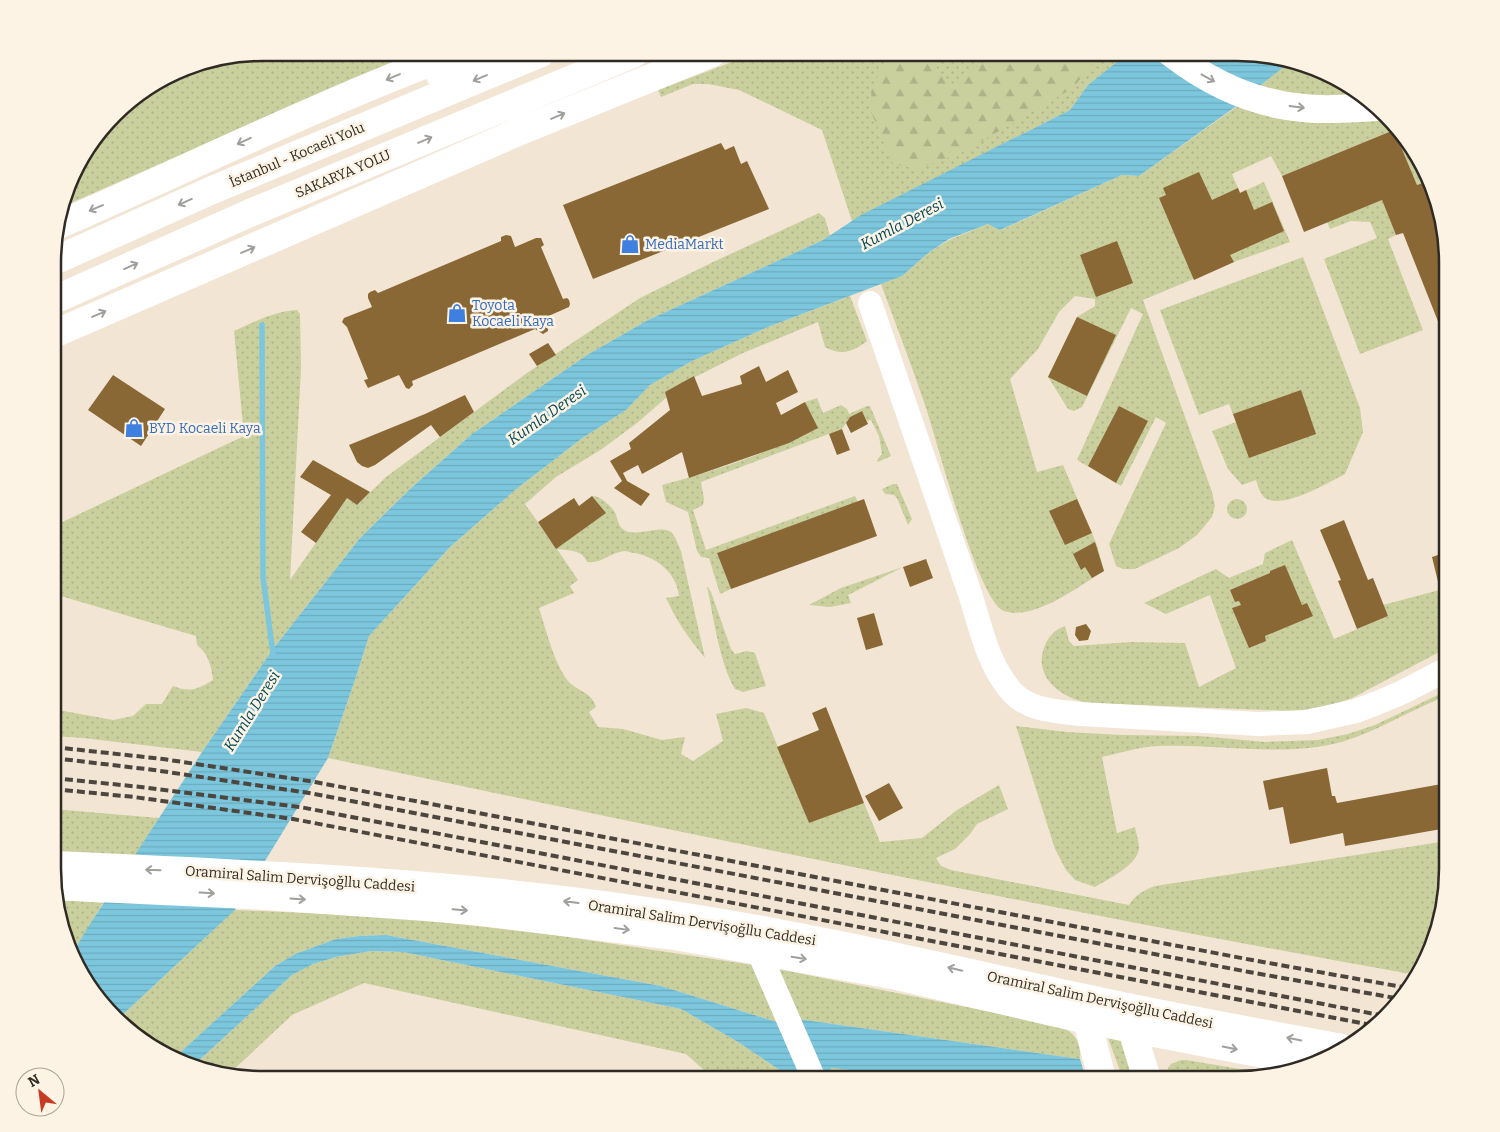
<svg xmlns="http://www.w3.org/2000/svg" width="1500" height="1132" viewBox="0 0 1500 1132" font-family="Bitter,serif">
	<defs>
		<pattern id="grass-dots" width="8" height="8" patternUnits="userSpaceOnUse" patternTransform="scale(1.25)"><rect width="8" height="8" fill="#cacf9e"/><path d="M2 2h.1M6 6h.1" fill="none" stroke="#aeb288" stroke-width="1.8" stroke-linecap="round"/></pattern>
		<pattern id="forest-firs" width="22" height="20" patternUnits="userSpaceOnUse" patternTransform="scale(1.25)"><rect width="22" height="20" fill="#cacf9e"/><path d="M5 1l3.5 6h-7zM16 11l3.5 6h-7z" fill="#aeb288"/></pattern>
		<pattern id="water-rules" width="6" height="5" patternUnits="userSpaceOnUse" patternTransform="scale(1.25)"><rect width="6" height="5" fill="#7cc7dd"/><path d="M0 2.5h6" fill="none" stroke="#6cabbd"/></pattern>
	</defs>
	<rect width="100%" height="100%" fill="#f2e5d4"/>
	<path fill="url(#grass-dots)" d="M263,53H413L64,206L81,158L124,105L195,64Z
		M756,53H1128L1088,85L1070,110L852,221L822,130L739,90L708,84H693L661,97L658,90Z
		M1287,64L1305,72L1331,77L1364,97L1327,100L1257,88Z
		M1239,105L1274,118L1303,122L1386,118L1426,170L1428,181L1417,185L1394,130L1282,176L1271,156L1232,174L1240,193L1264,182L1290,242L1234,262L1143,300L1212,492L1215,506L1212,517L1197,535L1179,548L1135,569H1123L1116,566L1109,544L1166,423L1156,417L1121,486L1077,460L1143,314L1131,308L1082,407L1074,411L1068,409L1048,377L1077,317L1095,306V299L1075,296L1059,312L1038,349L1010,379L1037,472L1063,465L1097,545L1104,571C1079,586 1034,621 1004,611C978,602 937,440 926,408C912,366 896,325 881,284L902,276L927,254L949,240L988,224L1001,230L1122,175L1139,176Z
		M1382,200L1396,235L1388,239L1423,330L1360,354L1324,259L1377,238L1370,222L1351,221L1330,229L1327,222Z
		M819,213L825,218L830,236L823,240L648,320L587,355L472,434L410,489L360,538L273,649L202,752L83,738L53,736V709L113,720L133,716L146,704H162L173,686C190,693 198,689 213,680C211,665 209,655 197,645L196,636L54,594V526L244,436L234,331C254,322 275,311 297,310L300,314L301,369L290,580L347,498L357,505L386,477L527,373L640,298L711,263Z
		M1303,257L1360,408L1363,432L1345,474C1328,483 1282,510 1265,498C1260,494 1258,486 1256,480L1242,485L1228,469L1212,431L1236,422L1229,404L1199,415L1160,310Z
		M850,296L867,341C853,352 841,356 825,347L818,322L743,353L665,392L667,397L637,423L602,449L556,477L525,504L556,548L605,513L592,496C600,496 610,505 614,511C617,515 617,521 620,526C631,542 661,522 672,533C676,537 678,545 681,551L705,658C689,639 676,620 666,598L679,596C677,573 656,557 635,553C632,553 627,551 624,551C610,553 601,564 587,562C582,549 569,551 557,549L578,580L570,586L574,593L539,608C546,630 554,663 568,681C578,692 591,691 596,707L589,712L598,727L623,729L662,740L685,737L681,754L693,761L723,741L716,714L746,708L764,713L809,823L864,803L880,842L922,838L957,810L999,785L1008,809L977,824L970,834L955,849L936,858L941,866L951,870L1129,905C1135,895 1144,890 1155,886L1447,841V883L1431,950L1416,975C1052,910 690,834 328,758L356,677L369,636L450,547L515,490L581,439L626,410L650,385L692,361L768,327Z
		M817,398L823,413L841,405L847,409L849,414L867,406H870L891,456L878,462L877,460L882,454L879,436L871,420L867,421L862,411L850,417L842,429L701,482L704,499L703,505L693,510L706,550L855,496L858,502L717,553L731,589L720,594L709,558L701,557L697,551L688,512L666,502L662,485C715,471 768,453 817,428L805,402Z
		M893,484H897L912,519L908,525L897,498L894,495L885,494L882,489Z
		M1227 509a10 10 0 1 1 20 0a10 10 0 1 1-20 0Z
		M1292,540L1334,639L1388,616L1383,605L1447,588V648L1352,698C1333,705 1314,709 1293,711L1089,703C1063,699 1033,678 1044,648C1048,637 1054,630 1065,626L1069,641L1074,646L1131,642L1185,643L1199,687L1236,668L1210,595L1166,614L1144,603L1216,569L1229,578L1263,564L1265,553Z
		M903,567L848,595L851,603L830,607L809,605L841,588Z
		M707,586L711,592L731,649L735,654L747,651L755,653L766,686L743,692L735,689C720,665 713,615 707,586Z
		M1447,692V696C1403,712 1365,741 1317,747C1264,754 1211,744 1158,746C1139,747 1120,753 1102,757L1117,833L1135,827C1136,834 1139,841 1139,848C1138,865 1108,879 1095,887L1075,880L1066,870L1055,849L1016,726L1067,732L1121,735L1200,736L1265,742L1318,740L1348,734L1375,725L1440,694Z
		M53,809L159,818L134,857L53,853Z
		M58,900L103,903L72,954Z
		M235,910L399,917L561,936L753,965L780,1023L661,986L386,935L359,936L336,939L295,954L275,966L174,1058L124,1027L118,1019Z
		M371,951L403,952L681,1009L738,1042L793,1079H714L686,1054L364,983L292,1015L229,1074L193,1066L292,975L313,964L336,957Z
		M773,968L1060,1026C1076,1034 1081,1042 1080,1059L798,1019Z
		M1108,1038L1125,1042L1137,1079H1123Z
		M1181,1060H1186L1264,1073L1237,1079H1169L1168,1068L1171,1064Z
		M831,1068L936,1079H823Z"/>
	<path fill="url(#forest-firs)" d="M880,53H937L934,57L938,73L951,85L997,53H1092L1094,62L1073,88L963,152L917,169L893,164L872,114L871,88L887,61Z"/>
	<path fill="url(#water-rules)" d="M1128,53H1250L1290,62L1257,88L1249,97L1139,176L1122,175L1000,230L988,224L949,239L927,254L902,276L768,327L692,361L650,385L626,410L581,439L515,490L450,547L369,636L356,677L328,758L235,910L118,1019L74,962L72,954L88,927L202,752L273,649L360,538L410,489L472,434L587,355L648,320L823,240L861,215L1070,110L1088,85Z
		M386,935L661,986L780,1023L798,1019L1080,1059L1086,1079H936L831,1068L830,1075L827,1079H793L738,1042L681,1009L403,952L371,951L336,957L313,964L292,975L193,1066L183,1064L174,1058L275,966L295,954L336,939L359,936Z"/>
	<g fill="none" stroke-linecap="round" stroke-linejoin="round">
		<path stroke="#7cc7dd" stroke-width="5.5" d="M262,325L263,577L273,654"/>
	</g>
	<path fill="#896835" d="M1394,130L1417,185L1428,181L1447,263V344L1403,233L1396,235L1382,200L1304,232L1282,176Z
		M721,143L725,150L734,146L741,164L747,161L769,209L593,279L563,205Z
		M1199,172L1212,200L1238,188L1240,193L1246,190L1254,210L1272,202L1284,231L1230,255L1234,262L1194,280L1159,198L1166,195L1163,188Z
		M506,235L511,236L515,247L536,238H541L544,245L541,247L563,299L567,298L569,300L570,304L569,307L544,318L548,329V331L543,334L535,329L412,381L413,385L409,389L406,388L399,375L368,388L364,380L368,379L347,327L342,322L344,318L372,307L368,298V294L370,292L375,290L378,293L501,241V237Z
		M1117,241L1133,283L1096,297L1080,255Z
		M1077,317L1116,335L1087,396L1048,377Z
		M548,343L556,355L537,366L529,354Z
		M759,366L766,382L788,370L798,392L776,403L781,415L805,402L818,428L789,443L689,478L682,452L642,474L638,465L623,473L627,481L650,494L641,506L614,488L622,481L610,461L631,449L629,443L670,410L665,392L694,376L702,396L742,384L740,376Z
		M113,375L165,409L141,446L88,410Z
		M1301,390L1316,434L1249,458L1233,414Z
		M465,395L474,412L440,437L431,425L375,465L368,468L362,466L357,462L349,445L425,414Z
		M1119,406L1148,421L1116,483L1088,466Z
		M862,411L868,424L851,433L846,423L850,417Z
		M842,429L850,450L837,455L829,434Z
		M313,460L370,492L357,505L347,498L316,543L301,532L331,495L300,477Z
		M592,496L606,513L556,549L538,522L574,498L579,506Z
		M864,499L877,536L731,589L717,553Z
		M1077,499L1092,533L1065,545L1049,511Z
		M1344,520L1368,580L1373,578L1388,616L1357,629L1338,581L1341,580L1320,530Z
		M1095,542L1104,571L1092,578L1085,567L1081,570L1073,554Z
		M1447,552V588L1440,590L1432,557Z
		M926,559L933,578L910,587L903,567Z
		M1285,565L1302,605L1307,603L1313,616L1265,636L1266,641L1249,648L1232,608L1241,605L1239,601L1235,602L1230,590L1270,573V571Z
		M874,613L883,645L866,650L857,618Z
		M1086,624L1091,631L1088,640L1079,641L1075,635L1076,627Z
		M826,707L864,803L809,823L777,747L819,730L812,713Z
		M1327,768L1332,796H1335L1337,803L1447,783V828L1345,846L1343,833L1290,844L1283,807L1269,810L1263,781Z
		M889,783L903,808L879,821L865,796Z"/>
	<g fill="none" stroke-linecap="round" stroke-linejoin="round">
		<path stroke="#fff" stroke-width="24" d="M870,303C902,396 934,490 966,582C980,620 985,663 1013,693C1030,711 1057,711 1080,714L1258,724L1307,722L1356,711L1377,703L1403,692L1447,669
			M758,950L814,1079"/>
		<path stroke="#fff" stroke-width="28" d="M53,865C262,874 473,883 680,916C816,937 950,969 1085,998C1170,1017 1256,1032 1342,1048
			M54,886L249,895L426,907L483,912L675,936L897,976L1087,1020L1309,1063
			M1088,1003L1087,1020L1102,1079
			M1132,1014L1135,1040L1147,1079"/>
		<path stroke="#fff" stroke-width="28" d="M1171,53C1210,83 1254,104 1304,108C1328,111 1353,108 1377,107
			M440,75L489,53
			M58,225C190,168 320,103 455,53
			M54,261L210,191L541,53
			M54,300L250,213L635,53
			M54,334L518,132L712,53"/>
		<path stroke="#4c463e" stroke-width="4" stroke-dasharray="8 4" stroke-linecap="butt" d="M53,747L163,759L315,782L1252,960L1408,988
			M53,758L154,770L309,793L1249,972L1401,999
			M53,778L141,787L300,807L1385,1016
			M53,789L134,797L293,819L1372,1025"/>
	</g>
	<defs><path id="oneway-shaft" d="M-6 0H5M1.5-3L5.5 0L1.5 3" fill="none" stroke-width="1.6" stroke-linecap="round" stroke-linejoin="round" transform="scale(1.25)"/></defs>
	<g stroke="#a19f9c">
		<use href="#oneway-shaft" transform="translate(393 77) rotate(157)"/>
		<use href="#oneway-shaft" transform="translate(480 78) rotate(157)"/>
		<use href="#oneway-shaft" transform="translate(1208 78) rotate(29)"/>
		<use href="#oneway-shaft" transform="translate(1297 107) rotate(7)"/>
		<use href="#oneway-shaft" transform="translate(558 116) rotate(-23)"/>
		<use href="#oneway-shaft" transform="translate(425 140) rotate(-23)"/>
		<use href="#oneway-shaft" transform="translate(244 141) rotate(155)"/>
		<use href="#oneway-shaft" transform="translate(185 202) rotate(156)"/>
		<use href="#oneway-shaft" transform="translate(96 208) rotate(157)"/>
		<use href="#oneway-shaft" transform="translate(248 250) rotate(-23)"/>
		<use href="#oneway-shaft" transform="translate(131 266) rotate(-24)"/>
		<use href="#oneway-shaft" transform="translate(99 314) rotate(-23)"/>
		<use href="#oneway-shaft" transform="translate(153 870) rotate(-178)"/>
		<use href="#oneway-shaft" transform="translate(207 893) rotate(3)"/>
		<use href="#oneway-shaft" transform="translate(298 899) rotate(4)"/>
		<use href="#oneway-shaft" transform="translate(571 902) rotate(-173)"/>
		<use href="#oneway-shaft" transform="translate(460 910) rotate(5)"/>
		<use href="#oneway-shaft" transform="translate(622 929) rotate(8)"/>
		<use href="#oneway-shaft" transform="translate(799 958) rotate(10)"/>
		<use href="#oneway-shaft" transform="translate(955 969) rotate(-167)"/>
		<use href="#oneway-shaft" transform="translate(1294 1039) rotate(-169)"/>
		<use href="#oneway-shaft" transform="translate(1230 1048) rotate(11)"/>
	</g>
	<defs>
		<g id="shop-bare" transform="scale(1.5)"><path d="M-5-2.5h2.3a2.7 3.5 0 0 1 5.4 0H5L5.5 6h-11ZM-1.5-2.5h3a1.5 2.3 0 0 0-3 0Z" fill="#3f7fe0" stroke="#fdf3e5" stroke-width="2.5" paint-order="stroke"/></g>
	</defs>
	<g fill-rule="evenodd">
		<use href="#shop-bare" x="630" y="244"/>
		<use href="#shop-bare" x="457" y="313"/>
		<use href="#shop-bare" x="134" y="428"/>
	</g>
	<g text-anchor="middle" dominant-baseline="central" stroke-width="5" stroke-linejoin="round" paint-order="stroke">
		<g font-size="14" fill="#2f2a23" stroke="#fdf3e5">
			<text transform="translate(297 155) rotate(-23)">İstanbul - Kocaeli Yolu</text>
			<text transform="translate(343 174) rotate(-23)">SAKARYA YOLU</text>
			<text transform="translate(300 879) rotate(4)">Oramiral Salim Dervişoğllu Caddesi</text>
			<text transform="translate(702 923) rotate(9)">Oramiral Salim Dervişoğllu Caddesi</text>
			<text transform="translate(1100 1000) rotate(12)">Oramiral Salim Dervişoğllu Caddesi</text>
		</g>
		<g font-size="14" fill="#366cbe" stroke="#fdf3e5" text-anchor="start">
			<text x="645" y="244">MediaMarkt</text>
			<text x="472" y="305">Toyota<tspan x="472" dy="16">Kocaeli Kaya</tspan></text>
			<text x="149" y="428">BYD Kocaeli Kaya</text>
		</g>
		<g font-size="15" font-style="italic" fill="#014757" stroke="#fdf3e5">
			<text transform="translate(902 224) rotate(-28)">Kumla Deresi</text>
			<text transform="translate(547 415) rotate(-35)">Kumla Deresi</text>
			<text transform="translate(252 711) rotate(-58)">Kumla Deresi</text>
		</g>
	</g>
	<path d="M0 0H1500V1132H0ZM263 61H1237A202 202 0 0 1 1439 263V869A202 202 0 0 1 1237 1071H263A202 202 0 0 1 61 869V263A202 202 0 0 1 263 61Z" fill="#fdf3e5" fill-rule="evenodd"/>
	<path fill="none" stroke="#2f2a23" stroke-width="2.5" d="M263 61H1237A202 202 0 0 1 1439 263V869A202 202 0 0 1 1237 1071H263A202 202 0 0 1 61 869V263A202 202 0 0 1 263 61Z"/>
	<g transform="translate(40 1092) rotate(331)"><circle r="24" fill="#fdf3e5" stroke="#aba397"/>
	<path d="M0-4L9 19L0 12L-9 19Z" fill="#c63b23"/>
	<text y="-8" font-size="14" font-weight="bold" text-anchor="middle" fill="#2f2a23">N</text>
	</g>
</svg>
